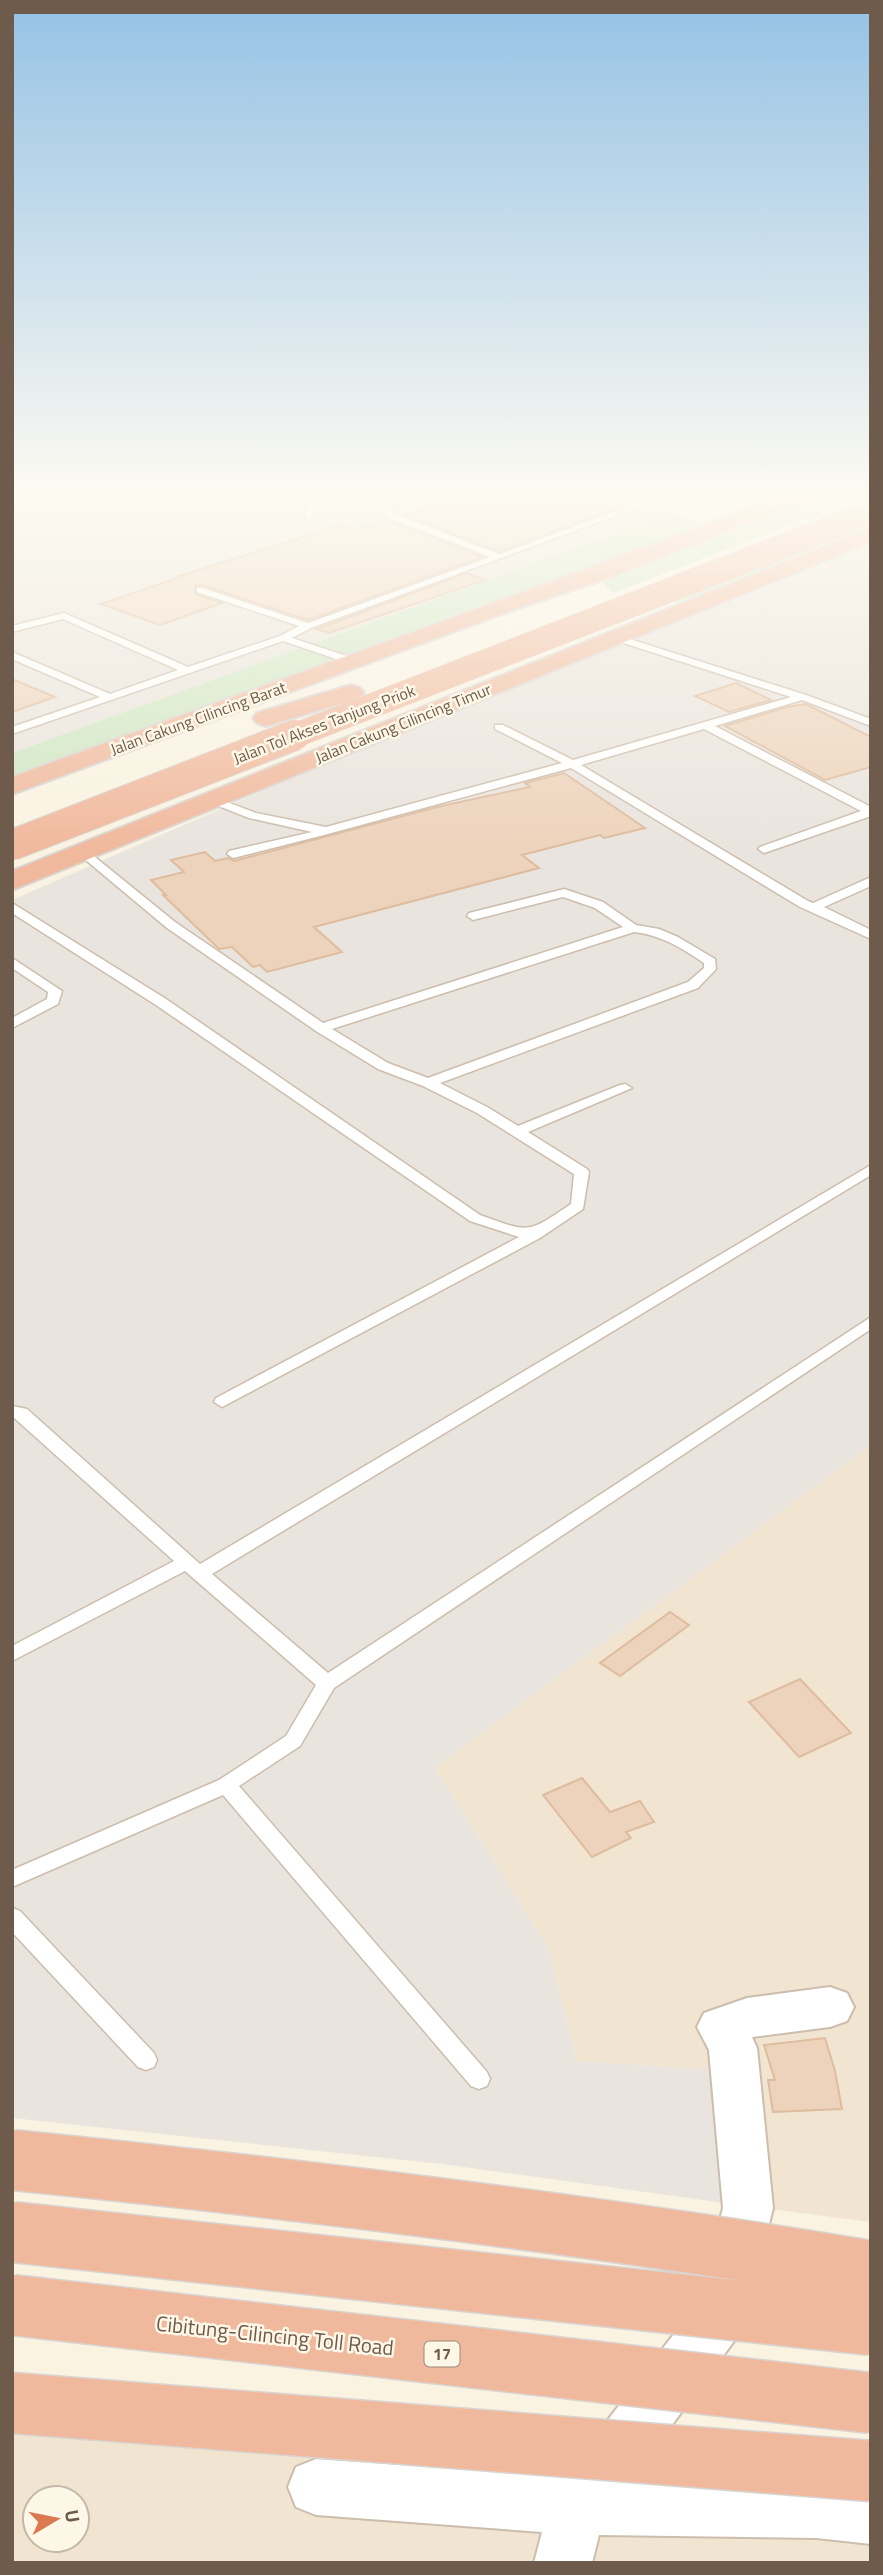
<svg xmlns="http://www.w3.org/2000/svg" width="883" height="2575" viewBox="0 0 883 2575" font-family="'Titillium Web',sans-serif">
	<rect width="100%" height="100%" fill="#faf3e2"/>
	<path fill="#f1e5d1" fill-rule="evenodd" d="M871,1445V2222L739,2205L732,2071L577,2061L548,1947L435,1768Z
		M12,2427L871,2492V2563H12ZM35,2498H77V2540H35Z"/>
	<path fill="#e9e4dd" d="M12,489H739L12,753Z
		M871,536V1445L435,1768L548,1947L577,2061L732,2071L739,2205L442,2164L12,2118V900L614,637Z"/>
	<path fill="#cee6c2" d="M816,489H871V494L613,593L604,584L601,573L12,777V753L672,513L715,528Z
		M871,512V534L700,601L648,602Z"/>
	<path fill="#edd3bc" stroke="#debc9d" stroke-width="2" d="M483,489H668L499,551L406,515Z
		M387,520L482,557L308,620L203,585L195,586V594L222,603L160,625L101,604L181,577L179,576L341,525L355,530Z
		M467,573L485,580L329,633L317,629Z
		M12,679L55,697L12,712Z
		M736,683L771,700L729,712L695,696Z
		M806,704L871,737V767L825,780L725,726L787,707Z
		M564,773L645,828L604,838L600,835L522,855L539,868L314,927L342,952L267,972L260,965L253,967L232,947L219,949L163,895H166L151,880L184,872L171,860L205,852L215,861L228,858L234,861L437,807L530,787L525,783Z
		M670,1612L689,1625L620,1676L600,1663Z
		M800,1679L851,1733L799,1757L749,1702Z
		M582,1778L610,1812L640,1801L654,1822L626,1832L631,1838L592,1857L543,1795Z
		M825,2038L835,2071L842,2109L773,2112L768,2080H775L764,2045Z"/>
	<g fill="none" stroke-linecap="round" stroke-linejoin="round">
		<g stroke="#ccbdad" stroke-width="3">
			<path id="lane" d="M310,489H318L313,517L309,520L305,517Z
				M418,489H431L392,504L393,513L499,554L676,489H689L311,628L292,638L356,659V663H348L283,641L12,734V727L100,697L12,659V652L110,694L178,670L63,619L12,632V626L64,613L188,667L280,636L299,626L197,592V588H203L308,623L490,557L386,517L382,505L386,500Z
				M614,634L806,695L871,719V726L802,700L715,726L871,807V816L764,853L758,849L760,847L861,811L704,729L581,765L808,901L813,903L871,877V886L824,907L871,930V939L800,907L571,768L324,835L233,858L227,854L229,851L312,832L249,818L211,803V799H219L256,813L326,827L562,763L495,729V725H503L573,760L791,697L611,639V635Z
				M85,849L175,922L323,1023L623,927L595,908L563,897L473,920L467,916L469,913L564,889L603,902L636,925L659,929L678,937L715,959L716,969L698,988L440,1083L487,1107L518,1126L620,1085L625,1084L632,1088L528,1132L587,1169L589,1172L583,1209L540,1238L222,1407L214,1402L216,1398L519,1237L470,1221L156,1005L12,913V903L166,999L480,1215C530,1233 527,1234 571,1204L574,1174L477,1113L423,1086L378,1069L316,1031L167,928L81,856L79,853ZM634,932C661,935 682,948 704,963V968L688,982L428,1078L388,1063L332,1029Z
				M12,958L62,991L58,1004L12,1028V1018L47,999L48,992L12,968Z
				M871,1165V1175L212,1574L328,1673L871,1317V1329L334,1688L300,1746L239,1786L487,2072L490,2079L487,2086L479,2089L471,2086L223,1795L12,1887V1870L219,1780L286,1736L316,1685L185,1571L12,1661V1646L174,1561L12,1416V1406L27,1409L200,1564Z
				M12,1908L20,1911L154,2053L157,2060L154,2067L146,2070L138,2067L12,1932Z"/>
		</g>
		<g stroke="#ccbdad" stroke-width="4">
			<path id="street" d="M830,1987L847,1993L854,2007L847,2021L830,2027L752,2037L757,2048L773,2208L747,2315L740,2333L632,2479L816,2482L871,2488V2544L816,2538L599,2535L592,2563H534L542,2532L316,2515L296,2507L288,2487L296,2467L316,2459L564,2477L697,2304L723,2208L709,2050L697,2027L704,2013L747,1998Z"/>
		</g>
		<g stroke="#dad4d0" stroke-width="4">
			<path id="highway" d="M798,489H827L824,493L609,578L521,607L12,794V777C274,681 538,590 798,489Z
				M871,528V542L12,890V871Z
				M351,685L360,688L364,693L360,698L266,726L257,723L253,718L257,713Z"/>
		</g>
		<use href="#lane" fill="#fff" fill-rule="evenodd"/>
		<use href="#street" fill="#fff" fill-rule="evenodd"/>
		<use href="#highway" fill="#f0b99d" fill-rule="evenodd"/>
		<g stroke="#dad4d0" stroke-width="25" stroke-linecap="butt">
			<path id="highway-bridge-far2" d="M291,737L871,512"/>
		</g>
		<g stroke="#dad4d0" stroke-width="32" stroke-linecap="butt">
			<path id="highway-bridge-far1" d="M12,845L295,735"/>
		</g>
		<g stroke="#dad4d0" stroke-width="63" stroke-linecap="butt">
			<path id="highway-bridge" d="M12,2160C300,2189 586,2224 871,2271
				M12,2232L871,2325
				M12,2305L871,2403
				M12,2403L871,2471"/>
		</g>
		<use href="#highway-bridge-far2" stroke="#f0b99d" stroke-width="24"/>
		<use href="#highway-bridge-far1" stroke="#f0b99d" stroke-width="30"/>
		<use href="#highway-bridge" stroke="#f0b99d" stroke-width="60"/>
	</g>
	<linearGradient id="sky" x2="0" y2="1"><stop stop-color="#95c2e5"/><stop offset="0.58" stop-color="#fdfaf2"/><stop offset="1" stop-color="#fdfaf2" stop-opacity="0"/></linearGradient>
	<rect width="883" height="850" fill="url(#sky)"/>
	<g text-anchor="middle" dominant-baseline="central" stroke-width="5" stroke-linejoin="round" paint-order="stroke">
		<g font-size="16" fill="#6f5b4b" stroke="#fdf7e7">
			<text transform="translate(198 718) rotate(-20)">Jalan Cakung Cilincing Barat</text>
			<text transform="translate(403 723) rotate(-22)">Jalan Cakung Cilincing Timur</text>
			<text transform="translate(324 724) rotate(-21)">Jalan Tol Akses Tanjung Priok</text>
		</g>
		<rect fill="#fdf7e7" stroke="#9a8a7a" stroke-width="2" x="424.5" y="2341.5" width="35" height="25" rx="5"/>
		<g font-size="16" font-weight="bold" fill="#6f5b4b">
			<text x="442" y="2354">17</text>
		</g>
		<g font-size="21" fill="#6f5b4b" stroke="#fdf7e7">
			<text transform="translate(275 2335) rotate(6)">Cibitung-Cilincing Toll Road</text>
		</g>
	</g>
	<rect width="883" height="2575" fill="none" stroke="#6f5b4b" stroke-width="28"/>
	<g transform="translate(56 2519) rotate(80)"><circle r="33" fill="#fdf7e7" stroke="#c4b9a9" stroke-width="2"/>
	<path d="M0-5L12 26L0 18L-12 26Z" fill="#db7a50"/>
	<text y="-10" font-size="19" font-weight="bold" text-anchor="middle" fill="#6f5b4b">U</text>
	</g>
</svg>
